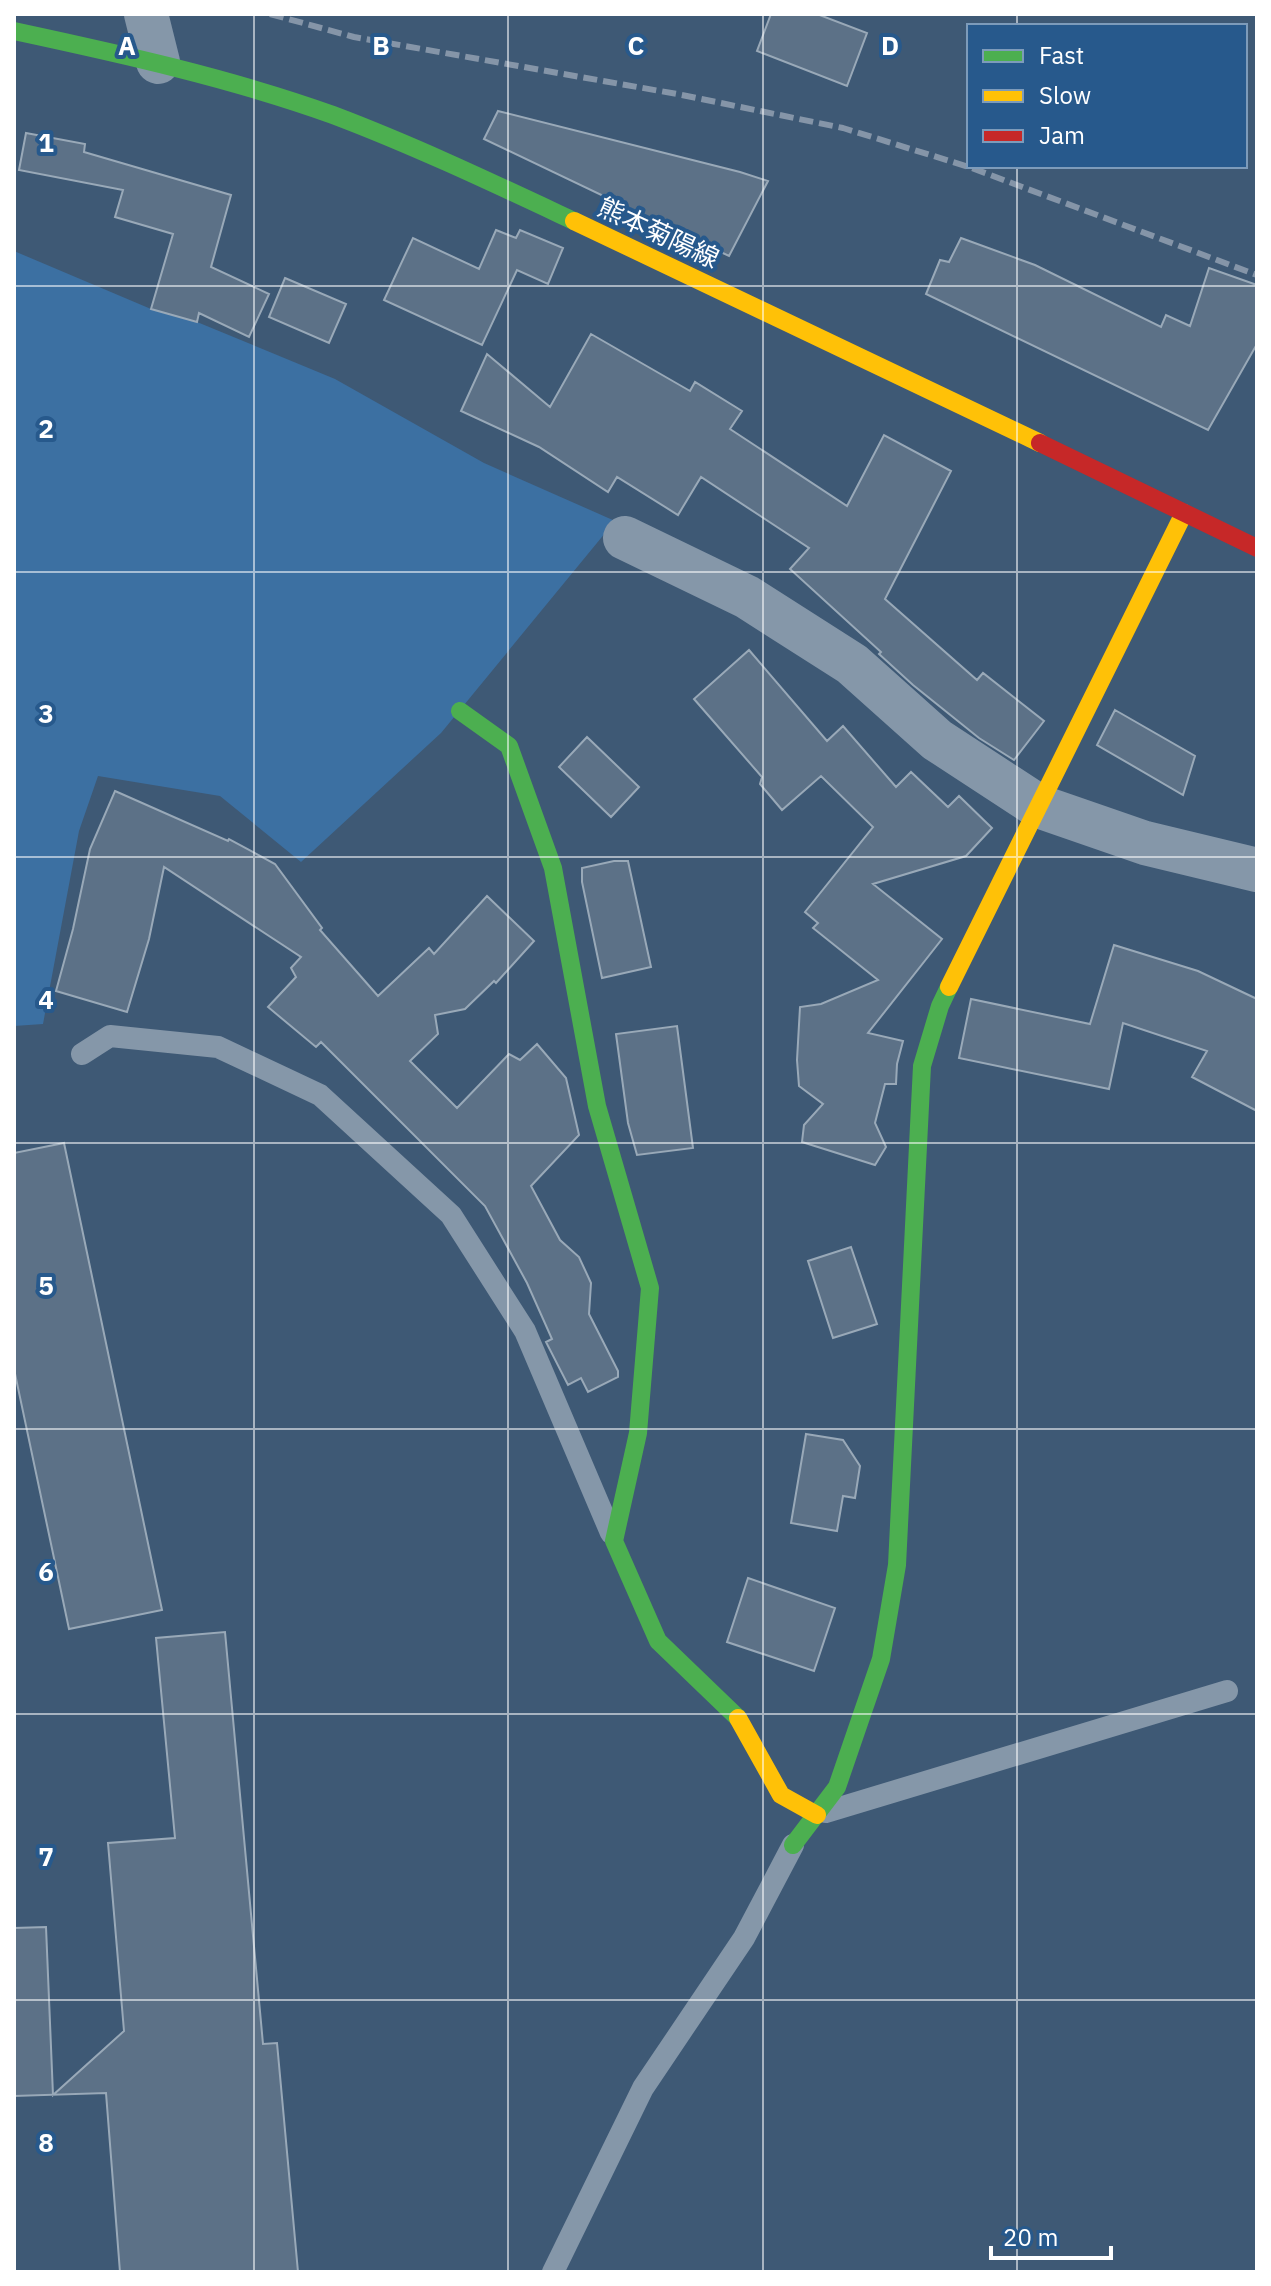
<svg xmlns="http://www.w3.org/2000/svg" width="1271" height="2286" viewBox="0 0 1271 2286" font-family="'IBM Plex Sans','Noto Sans JP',sans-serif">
	<rect width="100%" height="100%" fill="#3e5975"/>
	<path fill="#3c70a2" d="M14,251L151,309L197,322L335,379L484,463L615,521L441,733L301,862L220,796L98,776L79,831L43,1024L14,1026Z"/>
	<path fill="#5c7187" stroke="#99a9b8" stroke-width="2" d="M771,14H817L867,33L847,86L757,51Z
		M498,111L740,172L768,181L729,256L484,139Z
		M26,133L85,144L84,152L231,195L211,267L269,294L249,337L199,313L197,322L151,309L173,234L115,217L123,190L19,170Z
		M496,230L516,238L520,230L563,248L548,284L517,270L482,345L384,300L413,238L479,269Z
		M961,238L1035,265L1161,327L1166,315L1190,326L1209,268L1257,285V344L1208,430L926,294L940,260L949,262Z
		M285,278L346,304L329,343L269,317Z
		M591,334L690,391L695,382L742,411L730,429L847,506L884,435L951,471L885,599L977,680L983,673L1044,721L1014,760L979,738L913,685L879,654L881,652L790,569L809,548L701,477L678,515L617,477L608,492L539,447L461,411L487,354L550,407Z
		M749,650L827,741L843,726L896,787L911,772L948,807L959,796L992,828L966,856L873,884L942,939L868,1033L903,1041L897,1064L896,1084H885L875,1123L886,1147L875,1165L802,1142L804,1125L823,1104L799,1086L797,1060L800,1007L821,1004L878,980L813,928L818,923L805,912L873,827L821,776L782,810L760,784L762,777L694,699Z
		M1115,710L1195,756L1183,795L1097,745Z
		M587,737L639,787L611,817L559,767Z
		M115,791L228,841L229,839L275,864L322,928L320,930L378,996L429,948L434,954L487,896L534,941L496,983L494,981L465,1009L435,1015L438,1034L410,1061L457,1108L509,1054L520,1060L537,1044L566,1078L579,1135L531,1186L560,1240L579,1257L591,1283L589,1314L618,1371V1377L588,1392L581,1378L568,1385L546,1342L552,1339L527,1283L485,1206L321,1042L316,1047L268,1007L296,977L291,968L301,957L164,867L149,939L127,1012L56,991L73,929L90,849Z
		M614,861H628L651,967L602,978L582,882V868Z
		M1114,945L1198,971L1257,999V1111L1192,1077L1207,1051L1123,1023L1109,1089L959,1058L971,999L1090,1024Z
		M677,1026L693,1148L637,1155L628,1123L616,1034Z
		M64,1143L162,1610L69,1629L14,1369V1153Z
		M851,1247L877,1324L833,1338L808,1261Z
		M806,1434L843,1440L860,1466L855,1498L843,1496L837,1531L791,1523Z
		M748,1578L835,1608L814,1671L727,1642Z
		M225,1632L263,2044L277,2043L298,2272H120L106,2093L14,2096V1928L46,1927L53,2095L124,2031L108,1843L175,1838L156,1638Z"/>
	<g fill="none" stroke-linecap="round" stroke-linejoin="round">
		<path stroke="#8597a9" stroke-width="22" d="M82,1054L110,1036L218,1047L320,1095L451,1215L525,1331L611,1533
			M826,1812L1227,1691
			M553,2272L643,2088L744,1938L793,1845"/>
		<path stroke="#8597a9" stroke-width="44" d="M146,14L158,62
			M625,538L747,597L852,664L937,740L1038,806L1145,843L1257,870"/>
		<path stroke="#4caf50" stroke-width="18" d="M14,31C121,54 230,78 333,115C415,146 495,184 574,221
			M460,711L509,746L553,868L597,1106L650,1288L638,1433L614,1541L658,1641L738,1718
			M793,1845L837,1787L881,1659L897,1565L922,1066L940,1006L949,987"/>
		<path stroke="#ffc107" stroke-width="18" d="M574,221L1040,443
			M949,987L1184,513
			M738,1718L781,1795L817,1815"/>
		<path stroke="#c62828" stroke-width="18" d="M1040,443L1257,548"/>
		<path stroke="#8595a8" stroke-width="6" stroke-dasharray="14 6" stroke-linecap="butt" d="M270,14L354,37L677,94L843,128L969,167L1257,275"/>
	</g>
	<path fill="none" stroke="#fff" stroke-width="2" stroke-opacity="0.55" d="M254,14V2272M508,14V2272M763,14V2272M1017,14V26M1017,166V2272M14,286H1257M14,572H1257M14,857H1257M14,1143H1257M14,1429H1257M14,1714H1257M14,2000H1257"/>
	<g text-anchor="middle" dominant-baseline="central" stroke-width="8" stroke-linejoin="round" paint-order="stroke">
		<g font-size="26" fill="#fff" stroke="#27598c">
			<text transform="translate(659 232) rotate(25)">熊本菊陽線</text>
		</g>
	</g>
	<g font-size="26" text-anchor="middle" font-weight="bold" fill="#fff" stroke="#27598c" stroke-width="8" stroke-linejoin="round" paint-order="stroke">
		<text x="127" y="55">A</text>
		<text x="381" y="55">B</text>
		<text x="636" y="55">C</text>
		<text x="890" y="55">D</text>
		<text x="46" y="152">1</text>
		<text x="46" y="438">2</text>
		<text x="46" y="723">3</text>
		<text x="46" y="1009">4</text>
		<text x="46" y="1295">5</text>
		<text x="46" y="1581">6</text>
		<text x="46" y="1866">7</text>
		<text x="46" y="2152">8</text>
	</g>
	<rect width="1271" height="2286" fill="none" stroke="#ffffff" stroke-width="32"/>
	<rect x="967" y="24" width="280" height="144" fill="#27598c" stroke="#7d9bba" stroke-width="2"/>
	<rect x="983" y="50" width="40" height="12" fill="#4caf50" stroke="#7d9bba" stroke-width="2"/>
	<text x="1039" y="64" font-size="24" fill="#ffffff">Fast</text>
	<rect x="983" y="90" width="40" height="12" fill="#ffc107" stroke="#7d9bba" stroke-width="2"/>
	<text x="1039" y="104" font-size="24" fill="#ffffff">Slow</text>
	<rect x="983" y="130" width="40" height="12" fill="#c62828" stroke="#7d9bba" stroke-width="2"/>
	<text x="1039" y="144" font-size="24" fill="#ffffff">Jam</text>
	<path d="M991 2246v12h120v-12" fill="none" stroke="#ffffff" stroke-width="4"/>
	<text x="1003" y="2246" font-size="24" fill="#ffffff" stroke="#27598c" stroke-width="6" paint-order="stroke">20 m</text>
</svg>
